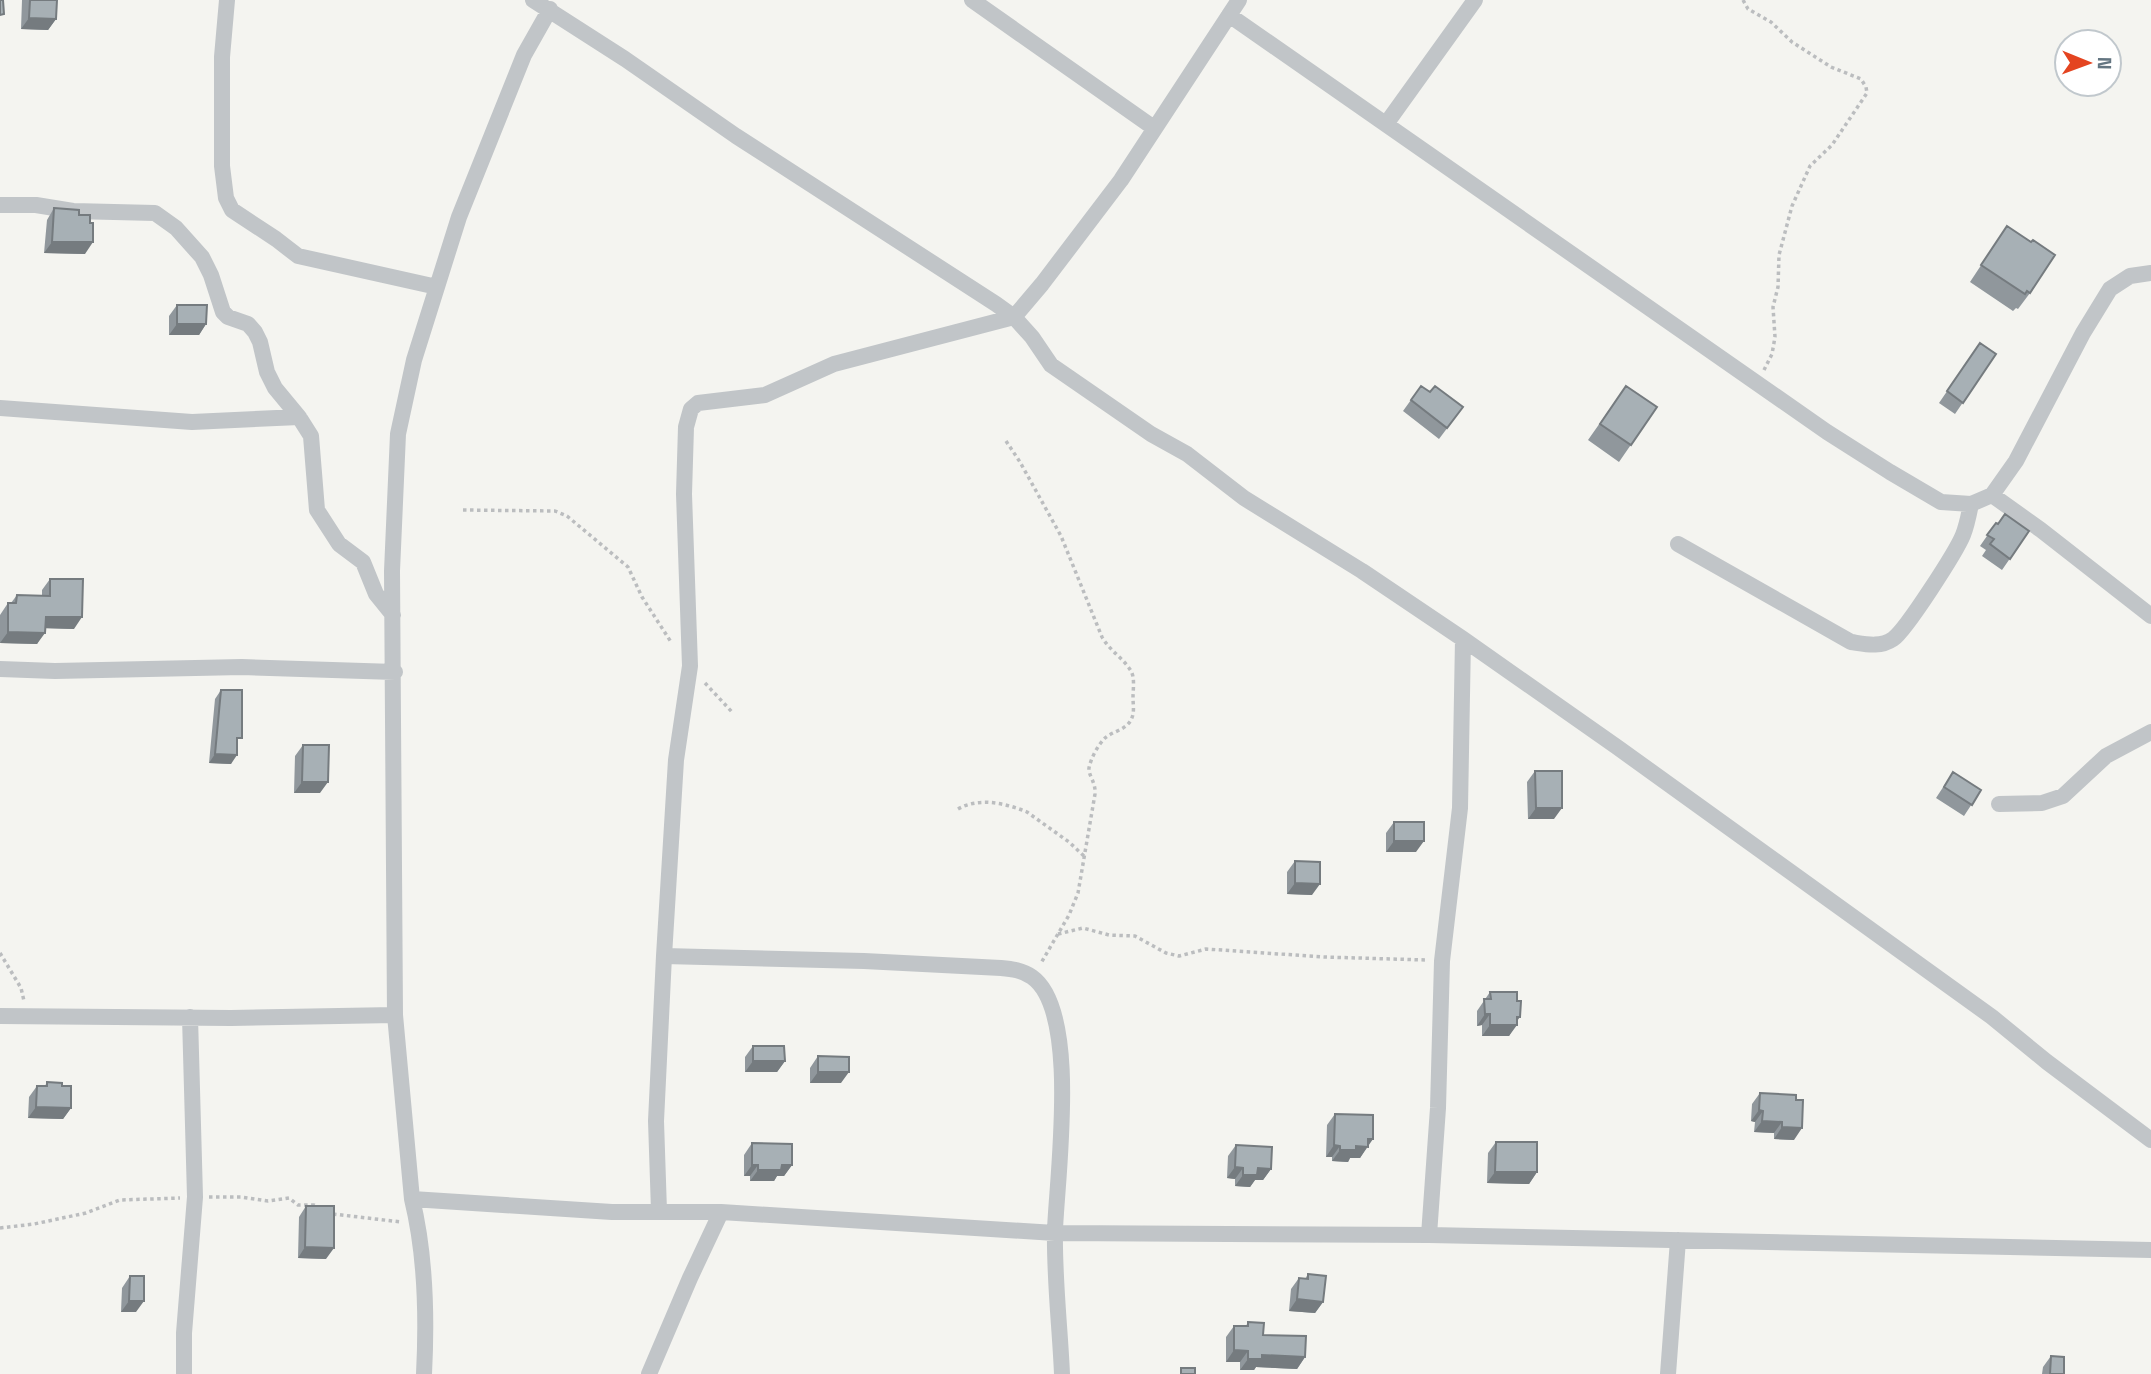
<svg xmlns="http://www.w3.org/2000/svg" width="2151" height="1374" viewBox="0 0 2151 1374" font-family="'Space Grotesk',sans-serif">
	<rect width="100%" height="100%" fill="#f4f4f0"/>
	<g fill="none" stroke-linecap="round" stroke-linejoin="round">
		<path stroke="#bbbdbf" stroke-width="3.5" stroke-dasharray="3.5 3.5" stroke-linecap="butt" d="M1743,0L1748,9L1771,22L1792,42L1831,67L1861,79L1866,87L1867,93L1832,145L1810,166L1792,206L1779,255L1778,287L1773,307L1775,337L1772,354L1764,370
			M1006,441L1020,462L1061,536L1102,637C1110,651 1124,659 1131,671C1135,678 1133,689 1133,698C1133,703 1134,709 1133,714C1130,730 1114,730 1105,738C1098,745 1091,758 1089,768C1088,775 1096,782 1095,794L1078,893L1069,915L1041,963
			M463,510L555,511L567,516L628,567L642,597L671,642
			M705,683L732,712
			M958,809C979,797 1005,803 1027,812L1069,842L1086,858
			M1058,934L1083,928L1109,935L1135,936L1166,953L1179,956L1206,949L1324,957L1426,960
			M0,953L21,988L24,1001
			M209,1197H241L268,1201L289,1198L298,1205H314L319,1208
			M333,1214L401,1222
			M0,1228L34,1224L86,1213L120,1200L180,1198"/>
		<path stroke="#c1c5c8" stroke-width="16" d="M227,0L222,57V166L226,198L232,210L276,239L298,256L437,287
			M533,0L625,59L736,136L996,304L1014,317L1032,337L1051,365L1151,434L1187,454L1244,498L1362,571L1463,639L1617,747L1992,1017L2047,1062L2151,1140
			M972,0L1154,128
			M1229,15L1827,432L1890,472L1941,502L1971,504L1992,495L2016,461L2083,333L2110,289L2130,276L2151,273
			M1386,124L1475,0
			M0,205H36L73,211L155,213L176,228L202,257L211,275L223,312L228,317L248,324L255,332L260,342L267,372L275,388L299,417L311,436L317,510L339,544L363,562L376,594L393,615
			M0,408L192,422L299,417
			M1992,495L2041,530L2151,616
			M1678,544L1851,642C1865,644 1880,648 1893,639C1906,630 1956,552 1963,535C1967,525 1969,514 1971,504
			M0,669L55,671L242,667L395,672
			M1999,804L2042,803L2063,796L2106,756L2151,732
			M664,956L864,961L1001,968C1012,969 1022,970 1032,977C1080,1011 1057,1175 1055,1230C1054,1278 1060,1327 1062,1374
			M0,1016L231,1018L395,1015
			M412,1199L612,1212H721L1055,1233L1429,1235L2151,1250
			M659,1211L656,1121L664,956L676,760L690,666L684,494L686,427L691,409L698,403L765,395L834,364L1014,317L1042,284L1121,180L1239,0
			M1429,1235L1438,1108L1442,961L1460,808L1463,639
			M184,1374V1333L195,1197L190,1017
			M424,1374C427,1316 426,1256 412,1199L395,1015L392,571L398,434L414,360L459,217L524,55L550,9
			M649,1374L690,1278L721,1212
			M1668,1374L1678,1240"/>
	</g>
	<path fill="#90979c" d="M22,0H57L56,19L48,30L21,29Z
		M54,208L79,215L85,254L44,253L47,220Z
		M2007,226L2030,293L2018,309L2016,308L2013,311L1970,282Z
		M177,305L206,324L199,335H169V316Z
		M1980,343L1996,354L1955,414L1939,403Z
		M1421,386L1430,392L1463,407L1439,439L1403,411Z
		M1626,386L1657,407L1619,462L1588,440Z
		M1996,523L1998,524L2029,531L2002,570L1982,556L1986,550L1980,546Z
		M50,579L74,629L45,628L37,644L0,643V615L8,603H11L17,595L42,596V590Z
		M221,690L237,744L231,764L209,763L215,699Z
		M303,745L320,793H294L295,756Z
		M1535,771L1554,819H1528L1527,782Z
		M1953,772L1981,790L1964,816L1936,798Z
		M1394,822L1416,852H1386V833Z
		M1295,861L1312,895L1287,894V872Z
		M1490,992L1517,1022L1509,1036H1482V1025L1477,1026V1011Z
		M753,1046L785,1061L777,1072H745V1057Z
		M818,1056L841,1083H810V1068Z
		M47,1082L62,1086L71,1108L63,1119L28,1118L29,1097L37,1086H45Z
		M1760,1093L1794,1140L1774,1139V1133L1754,1132L1755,1122L1751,1121L1752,1104Z
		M1335,1114L1368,1145L1360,1158H1350L1348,1162L1332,1161V1157H1326L1327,1125Z
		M1496,1142L1537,1172L1529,1184L1487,1183L1488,1153Z
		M752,1143L792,1165L784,1176H777L774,1181H750V1176H744V1155Z
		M1236,1145L1271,1169L1263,1180H1255L1250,1187L1235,1186V1179L1227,1178L1228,1156Z
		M306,1206L326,1259L298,1258L299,1217Z
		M1308,1274L1323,1302L1315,1313L1289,1311L1291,1289L1299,1278L1305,1279Z
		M130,1276L136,1312H121L122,1288Z
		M1248,1322L1263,1335L1305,1357L1297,1369L1256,1367L1254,1370H1240V1362H1226V1337L1234,1326H1246Z
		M2051,1356L2064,1374H2042L2043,1367Z"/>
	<path fill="#757b7f" d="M29,18L56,19L48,30L21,29Z
		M52,242H93L85,254L44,253Z
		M177,324H206L199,335H169Z
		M46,617H82L74,629L38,628Z
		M8,632L45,633L37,644L0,643Z
		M215,754L237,755L231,764L209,763Z
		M302,782H328L320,793H294Z
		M1536,808H1562L1554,819H1528Z
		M1394,841H1424L1416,852H1386Z
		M1295,883L1320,884L1312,895L1287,894Z
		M1485,1014H1490L1482,1025L1477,1026Z
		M1517,1017H1520L1514,1025H1517L1509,1036H1482L1490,1025Z
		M753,1061H785L777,1072H745Z
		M818,1072H849L841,1083H810Z
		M36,1107L71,1108L63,1119L28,1118Z
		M1759,1110L1763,1111L1755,1122L1751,1121Z
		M1762,1121L1782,1122L1774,1133L1754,1132Z
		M1782,1127L1802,1128L1794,1140L1774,1139Z
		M1368,1139H1373L1360,1158H1350L1348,1162L1332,1161L1340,1150L1356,1146Z
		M1334,1145L1340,1146L1332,1157H1326Z
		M752,1165H758L750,1176H744Z
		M782,1165H792L784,1176H777L774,1181H750L758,1170Z
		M1235,1167L1243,1168L1235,1179L1227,1178Z
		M1258,1168L1271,1169L1263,1180H1255L1250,1187L1235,1186L1243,1175Z
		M1495,1172H1537L1529,1184L1487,1183Z
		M305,1247L334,1248L326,1259L298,1258Z
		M1297,1299L1323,1302L1315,1313L1289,1311Z
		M129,1301H144L136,1312H121Z
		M1234,1350L1248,1351L1240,1362H1226Z
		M1262,1355L1305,1357L1297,1369L1256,1367L1254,1370H1240L1248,1359Z"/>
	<path fill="#a7b0b5" stroke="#757b7f" stroke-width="2" d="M0,0H3L4,14L0,15Z
		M30,0H57L56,19L29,18Z
		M54,208L79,210V215H90V223H93V242H52Z
		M2007,226L2031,242L2033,240L2055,255L2030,293L2027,291L2025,294L1981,265Z
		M177,305H207L206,324H177Z
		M1980,343L1996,354L1963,403L1947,391Z
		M1421,386L1430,392L1435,386L1463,407L1447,428L1411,400Z
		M1626,386L1657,407L1631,445L1600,424Z
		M2005,514L2029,531L2010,559L1990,544L1994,539L1987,535L1996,523L1998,524Z
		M50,579H83L82,617H46L45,633L8,632V603H16L17,595L50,596Z
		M221,690H242V738H237V755L215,754Z
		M303,745H329L328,782H302Z
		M1535,771H1562V808H1536Z
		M1953,772L1981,790L1972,805L1944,787Z
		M1394,822H1424V841H1394Z
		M1295,861L1320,862V884L1295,883Z
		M1490,992H1517V1001H1521L1520,1017H1517V1025H1490V1014H1485L1484,999H1491Z
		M753,1046H784L785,1061H753Z
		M818,1056L849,1057V1072H818Z
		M47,1082L62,1083V1086H71V1108L36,1107L37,1086H47Z
		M1760,1093L1796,1095V1100H1803L1802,1128L1782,1127V1122L1762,1121L1763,1111L1759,1110Z
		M1335,1114L1373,1115V1139H1368V1147L1356,1146V1150H1340V1146L1334,1145Z
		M1496,1142H1537V1172H1495Z
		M752,1143L792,1144V1165H782L781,1170H758V1165H752Z
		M1236,1145L1272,1147L1271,1169L1258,1168L1257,1175H1243V1168L1235,1167Z
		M306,1206H334V1248L305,1247Z
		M1308,1274L1326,1276L1323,1302L1297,1299L1299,1278L1308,1279Z
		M130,1276H144V1301H129Z
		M1248,1322L1264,1323L1263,1335L1306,1336L1305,1357L1262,1355V1359H1248V1351L1234,1350V1326H1248Z
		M2051,1356L2064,1357V1374H2050Z
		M1181,1368H1195V1374H1181Z"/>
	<g transform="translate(2088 63) rotate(91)"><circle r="33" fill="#ffffff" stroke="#c1c8cd" stroke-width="2"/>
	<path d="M0-5L12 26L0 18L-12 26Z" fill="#e44420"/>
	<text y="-10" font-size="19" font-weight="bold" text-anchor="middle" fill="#637581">N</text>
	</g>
</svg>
